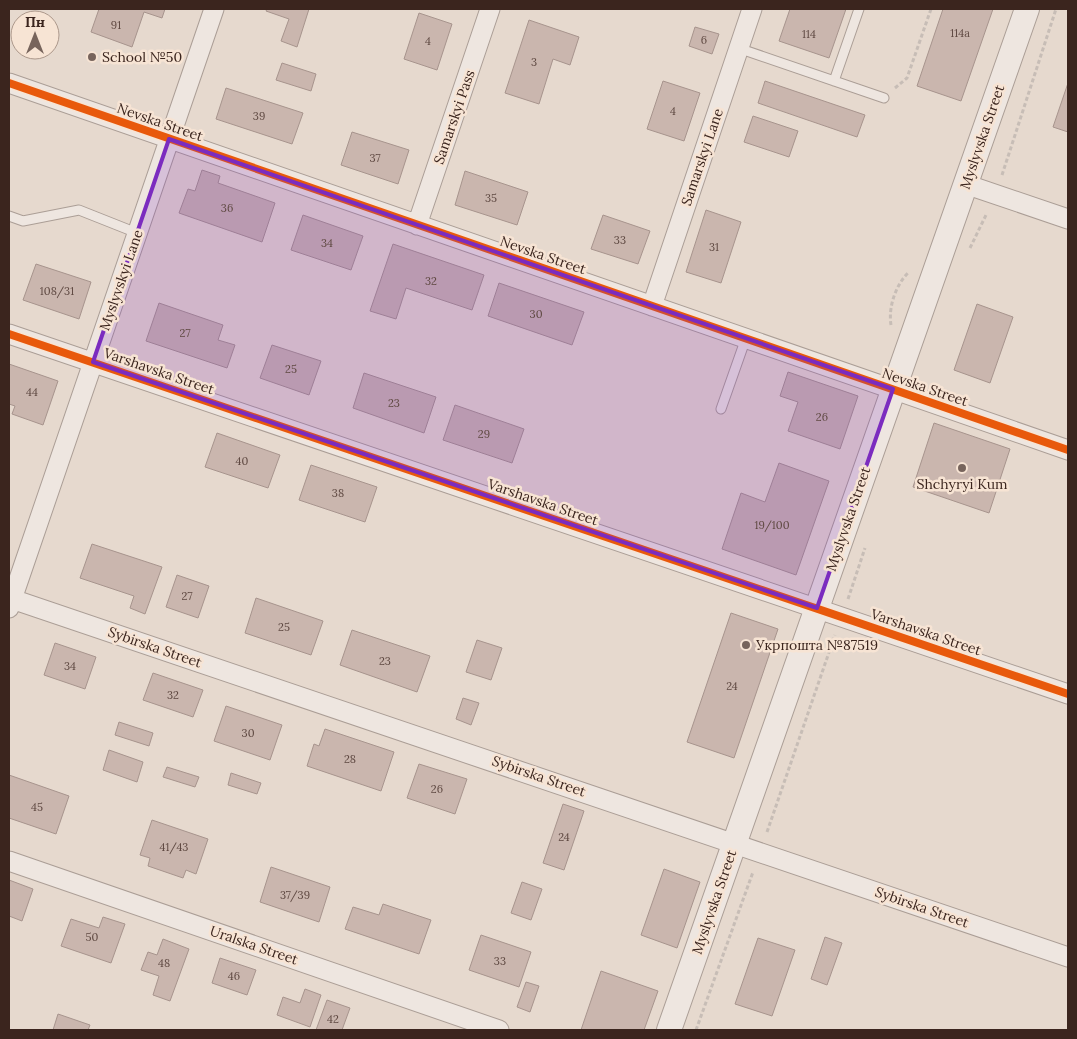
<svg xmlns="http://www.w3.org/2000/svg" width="1077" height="1039" viewBox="0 0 1077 1039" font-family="Lora,serif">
	<rect width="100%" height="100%" fill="#e6d9ce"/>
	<path fill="#cab6ae" stroke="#a7948d" d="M99,9H165L162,18L144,12L132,47L91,32Z
		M267,9H309L297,47L281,41L289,19L266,11Z
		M790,9H846L829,58L779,41Z
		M943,9H993L961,101L917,86Z
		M419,13L452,24L437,70L404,59Z
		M529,20L579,37L570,65L553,59L539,104L505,93Z
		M695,27L719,34L712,54L689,46Z
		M282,63L316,74L311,91L276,80Z
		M663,81L700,93L684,141L647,129Z
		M765,81L865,115L857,137L758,103Z
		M1068,83V132L1053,127Z
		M226,88L303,113L292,144L216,119Z
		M753,116L798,131L789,157L744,142Z
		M352,132L409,150L398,184L341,165Z
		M202,170L220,176L218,183L275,203L262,242L179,213L188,189L195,191Z
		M465,171L528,192L517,225L455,205Z
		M706,210L741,222L721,283L686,272Z
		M303,215L363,236L351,270L291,250Z
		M603,215L650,231L638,264L591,249Z
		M393,244L484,275L472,310L406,288L396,319L370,311Z
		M36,264L91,282L79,319L23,300Z
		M499,283L584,312L572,345L488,316Z
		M159,303L223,325L218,340L235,345L227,368L146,341Z
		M977,304L1013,317L990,383L954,370Z
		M272,345L321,361L309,395L260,378Z
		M9,364L58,381L43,425L12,414L15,406L9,404Z
		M788,372L858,396L840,449L788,431L798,402L780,396Z
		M364,373L436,397L424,433L353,408Z
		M455,405L524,429L512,463L443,440Z
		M934,423L1010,449L989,513L913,487Z
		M217,433L280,455L268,488L205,467Z
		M779,463L829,481L796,575L722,549L741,493L765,502Z
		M311,465L377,487L365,522L299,500Z
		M92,544L162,567L145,614L130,608L134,596L80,578Z
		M177,575L209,586L198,618L166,607Z
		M256,598L323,621L311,655L245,633Z
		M731,613L778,629L734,758L687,742Z
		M352,630L430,656L417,692L340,665Z
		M477,640L502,648L491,680L466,672Z
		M55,643L96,657L85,689L44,675Z
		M153,673L203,690L193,717L143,700Z
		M463,698L479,703L471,725L456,719Z
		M226,706L282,725L270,760L214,741Z
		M119,722L153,733L149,746L115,735Z
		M325,729L394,752L381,791L307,766L314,744L319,746Z
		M109,750L143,762L137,782L103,770Z
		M419,764L467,779L455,814L407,798Z
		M167,767L199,777L195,787L163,777Z
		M231,773L261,783L257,794L228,785Z
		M9,775L69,796L56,834L9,818Z
		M563,804L584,811L564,870L543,863Z
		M152,820L208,839L196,874L186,870L183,878L148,866L150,858L140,855Z
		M271,867L330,887L319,922L260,902Z
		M664,869L700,882L677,948L641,935Z
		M9,880L33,889L22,921L9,916Z
		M522,882L542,889L531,920L511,913Z
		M383,904L431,920L419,954L345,929L353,907L379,915Z
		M103,917L125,924L111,963L61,946L71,919L99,928Z
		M481,935L531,952L519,987L469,970Z
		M825,937L842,943L827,985L811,979Z
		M758,938L795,950L772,1016L735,1004Z
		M163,939L189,949L170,1001L153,995L159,976L141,970L148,952L157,955Z
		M220,958L256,970L247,995L212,983Z
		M601,971L658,991L644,1030H581Z
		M526,982L539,986L530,1012L517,1007Z
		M305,989L321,995L310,1027L277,1015L283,997L300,1003Z
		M327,1000L350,1008L342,1030H316Z
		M58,1014L90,1025L88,1030H53Z"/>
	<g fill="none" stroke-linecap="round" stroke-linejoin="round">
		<g stroke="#ab9e96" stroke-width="11">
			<path id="service" d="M738,48L884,98
				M834,81L859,9
				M9,216L23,221L79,210L137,233
				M721,409L746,338"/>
		</g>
		<g stroke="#ab9e96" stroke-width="21">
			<path id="minor" d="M9,83L1068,450
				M965,184L1068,219
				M417,225L490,9
				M652,306L752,9
				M9,334L1068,694
				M9,598L1068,957
				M9,608L214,9
				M9,861L499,1030"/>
		</g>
		<g stroke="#ab9e96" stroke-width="26">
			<path id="tertiary" d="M669,1030L1027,9"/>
		</g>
		<path stroke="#c7bdb6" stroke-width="3" stroke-dasharray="4 2.5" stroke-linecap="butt" d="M895,88L907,78L931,9
			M1002,175L1056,9
			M970,248L987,213
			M891,325C888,307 896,284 909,272
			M848,599L865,548
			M767,832L835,635
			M696,1030L753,872"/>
		<use href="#service" stroke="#eee6e0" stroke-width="9"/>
		<use href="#minor" stroke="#eee6e0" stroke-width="19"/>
		<use href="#tertiary" stroke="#eee6e0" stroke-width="24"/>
		<g stroke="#f7e4d4" stroke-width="11">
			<path id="cycleway" d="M9,83L1068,450
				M9,334L1068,694"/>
		</g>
		<use href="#cycleway" stroke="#e8590c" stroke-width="8"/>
	</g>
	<path fill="#7b2cbf" fill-opacity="0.2" stroke="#7b2cbf" stroke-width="4" stroke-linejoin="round" d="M169,139L893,389L817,608L93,362Z"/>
	<g fill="#77645c" stroke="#f7e4d4" stroke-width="2">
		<circle cx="92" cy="57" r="5"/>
		<circle cx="962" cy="468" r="5"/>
		<circle cx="746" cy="645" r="5"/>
	</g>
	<g text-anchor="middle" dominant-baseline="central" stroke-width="5" stroke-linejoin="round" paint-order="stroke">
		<g font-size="11" fill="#5f4942">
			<text x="116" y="25">91</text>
			<text x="960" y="33">114а</text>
			<text x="809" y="34">114</text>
			<text x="704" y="40">6</text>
			<text x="428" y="41">4</text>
			<text x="534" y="62">3</text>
			<text x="673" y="111">4</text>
			<text x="259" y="116">39</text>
			<text x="375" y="158">37</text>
			<text x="491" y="198">35</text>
			<text x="227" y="208">36</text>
			<text x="620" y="240">33</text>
			<text x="327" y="243">34</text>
			<text x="714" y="247">31</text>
			<text x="431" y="281">32</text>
			<text x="57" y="291">108/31</text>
			<text x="536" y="314">30</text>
			<text x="185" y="333">27</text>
			<text x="291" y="369">25</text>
			<text x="32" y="392">44</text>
			<text x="394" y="403">23</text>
			<text x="822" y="417">26</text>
			<text x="484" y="434">29</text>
			<text x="242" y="461">40</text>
			<text x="338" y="493">38</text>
			<text x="772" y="525">19/100</text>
			<text x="187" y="596">27</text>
			<text x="284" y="627">25</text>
			<text x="385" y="661">23</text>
			<text x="70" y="666">34</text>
			<text x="732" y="686">24</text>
			<text x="173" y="695">32</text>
			<text x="248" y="733">30</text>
			<text x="350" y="759">28</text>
			<text x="437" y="789">26</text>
			<text x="37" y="807">45</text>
			<text x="564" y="837">24</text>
			<text x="174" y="847">41/43</text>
			<text x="295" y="895">37/39</text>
			<text x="92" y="937">50</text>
			<text x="500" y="961">33</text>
			<text x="164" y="963">48</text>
			<text x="234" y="976">46</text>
			<text x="333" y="1019">42</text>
		</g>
		<g font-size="14" fill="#3b251e" stroke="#f7e4d4" text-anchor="start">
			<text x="102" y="57">School №50</text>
			<text x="962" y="484" text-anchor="middle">Shchyryi Kum</text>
			<text x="756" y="645">Укрпошта №87519</text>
		</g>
		<g font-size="14" fill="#3b251e" stroke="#f7e4d4">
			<text transform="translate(454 117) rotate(-71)">Samarskyi Pass</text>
			<text transform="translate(160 122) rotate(19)">Nevska Street</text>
			<text transform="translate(982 137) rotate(-71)">Myslyvska Street</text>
			<text transform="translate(702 157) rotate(-71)">Samarskyi Lane</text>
			<text transform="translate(543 255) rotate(19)">Nevska Street</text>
			<text transform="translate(121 280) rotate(-71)">Myslyvskyi Lane</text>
			<text transform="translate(159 371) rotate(19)">Varshavska Street</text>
			<text transform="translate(925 387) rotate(19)">Nevska Street</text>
			<text transform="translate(543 502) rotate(19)">Varshavska Street</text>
			<text transform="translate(848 519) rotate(-71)">Myslyvska Street</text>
			<text transform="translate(926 632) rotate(19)">Varshavska Street</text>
			<text transform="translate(155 647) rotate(19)">Sybirska Street</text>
			<text transform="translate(539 776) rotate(19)">Sybirska Street</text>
			<text transform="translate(714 902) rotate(-71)">Myslyvska Street</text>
			<text transform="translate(922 907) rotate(19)">Sybirska Street</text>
			<text transform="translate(254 945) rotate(19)">Uralska Street</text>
		</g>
	</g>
	<rect width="1077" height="1039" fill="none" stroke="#3b251e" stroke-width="20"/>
	<g transform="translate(35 35)"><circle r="24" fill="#f7e4d4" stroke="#ac988b"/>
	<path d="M0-4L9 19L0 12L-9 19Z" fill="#77645c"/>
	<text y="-8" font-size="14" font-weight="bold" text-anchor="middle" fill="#3b251e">Пн</text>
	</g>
</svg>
